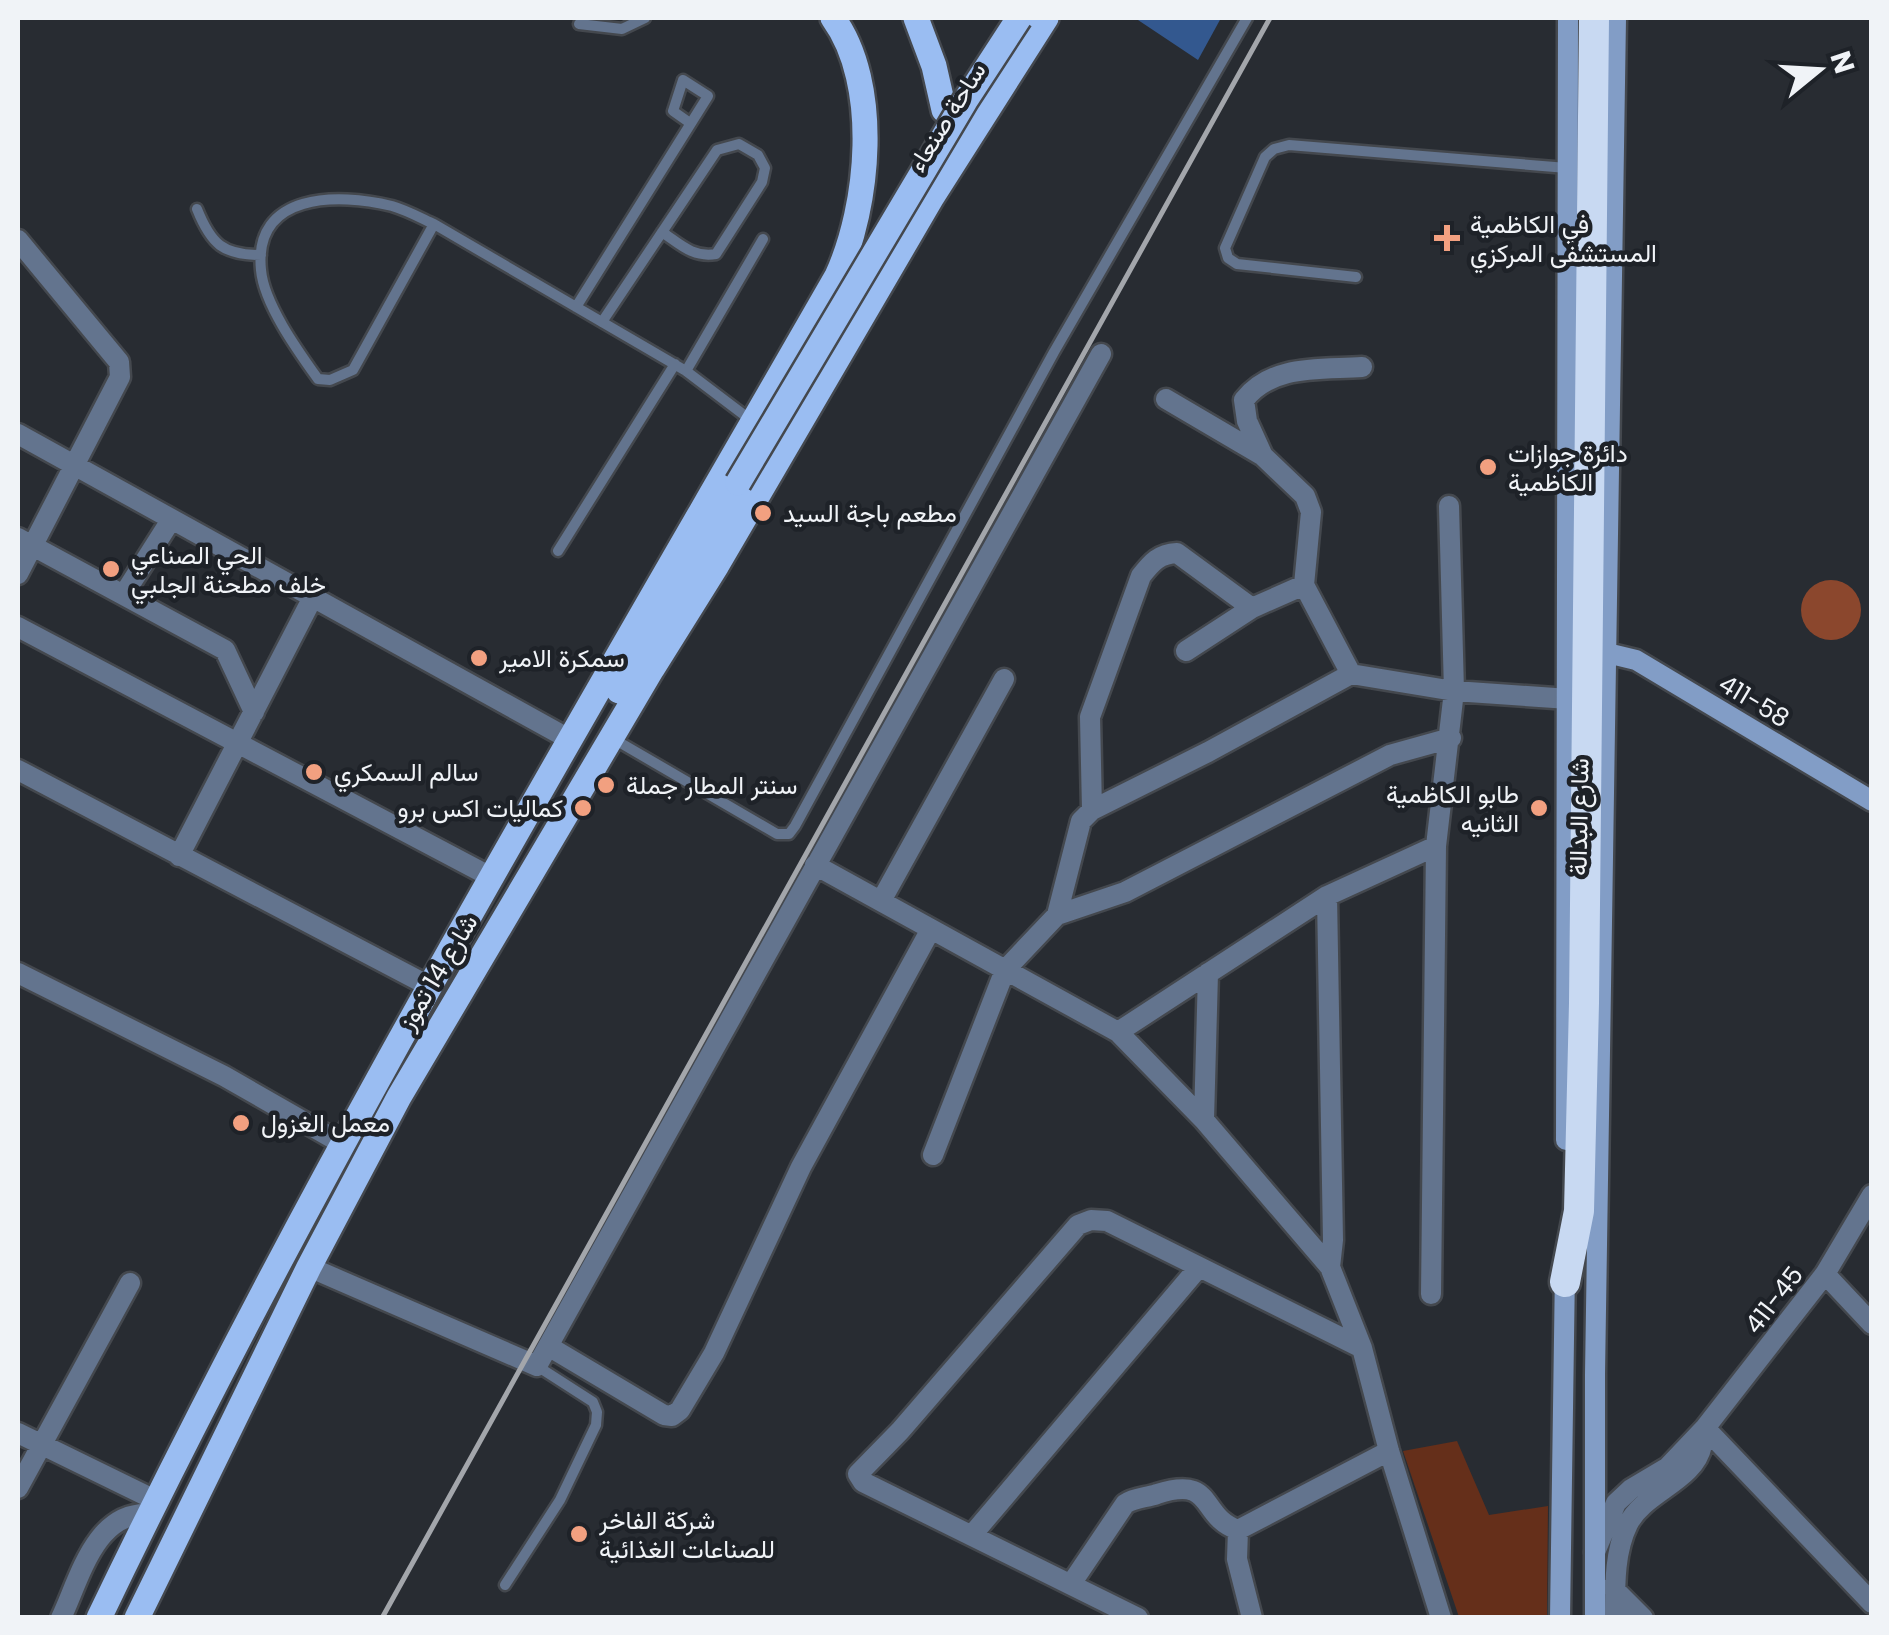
<svg xmlns="http://www.w3.org/2000/svg" width="1889" height="1635" viewBox="0 0 1889 1635" font-family="Poppins,Vazirmatn,sans-serif">
	<rect width="100%" height="100%" fill="#282c32"/>
	<path fill="#652f1a" d="M1457,1441L1489,1515L1548,1506L1547,1617H1459L1403,1451Z"/>
	<path fill="#8b472d" d="M1801 610a30 30 0 1 1 60 0a30 30 0 1 1-60 0Z"/>
	<path fill="#33588f" d="M1135,18H1221L1198,60Z"/>
	<g fill="none" stroke-linecap="round" stroke-linejoin="round">
		<g stroke="#44484e" stroke-width="15">
			<path id="lane" d="M579,24L622,29L645,18
				M197,209C211,244 223,255 261,255
				M434,224L353,370L330,380L318,379C298,351 264,304 261,270C253,192 338,193 392,206C406,210 421,218 434,224L686,371L752,421
				M1356,277L1237,264L1228,258L1225,248L1265,157L1274,149L1289,145L1567,168
				M576,307L708,96L683,80L673,111L690,123
				M602,322L717,150L739,144L758,155L765,168L762,182L716,254C693,258 680,244 662,232
				M686,371L763,239
				M558,551L675,364
				M612,738L777,834H789L795,826L1054,352L1247,18
				M505,1585L560,1500L596,1425L597,1412L593,1402L537,1366"/>
		</g>
		<g stroke="#44484e" stroke-width="25">
			<path id="street" d="M18,240L119,362L120,377L18,574
				M1166,399L1263,456
				M18,434L569,739
				M18,538L225,650L254,712
				M124,594L171,520
				M18,627L491,877
				M1186,651L1252,608L1304,585
				M1351,674L1304,585L1311,512L1305,496L1263,456L1247,421L1244,400C1272,364 1320,370 1362,367
				M18,770L429,986
				M1092,810L1090,717L1141,576C1152,562 1159,554 1177,553L1252,608
				M179,856L313,597
				M815,865L1118,1032L1204,1120L1330,1267L1362,1348L1389,1451L1441,1618
				M1327,896L1333,1240L1330,1267
				M881,901L1004,679
				M1057,915L1081,821L1092,810L1208,752L1351,674L1454,691L1569,699
				M18,973L224,1076L341,1143
				M1118,1032L1327,896L1436,846
				M1204,1120L1208,973
				M933,1155L1005,970L1057,915L1125,892L1390,755L1451,738
				M309,1267L537,1366L1101,354
				M1825,1274L1872,1324
				M1431,1294L1436,846L1454,691L1449,506
				M548,1346L664,1415L672,1416L680,1410L714,1353L801,1167L931,929
				M1705,1428L1872,1603
				M18,1433L155,1500
				M18,1488L130,1283
				M1238,1530L1237,1559L1252,1618
				M972,1535L1199,1267
				M1595,1552L1616,1503L1631,1489L1668,1467L1705,1428L1825,1274L1872,1195
				M1071,1584L1125,1504C1135,1497 1146,1498 1157,1494C1216,1475 1198,1516 1238,1530L1389,1451
				M1612,1587L1643,1618
				M61,1618C80,1578 95,1512 148,1514
				M1138,1618L863,1482L858,1474L900,1431L1078,1225L1091,1220L1107,1221L1362,1348
				M1615,1618C1615,1587 1614,1552 1628,1524C1644,1492 1695,1481 1702,1445"/>
		</g>
		<g stroke="#44484e" stroke-width="25">
			<path id="secondary" d="M1607,653L1636,660L1872,801
				M1566,1140L1568,18
				M1560,1618L1565,1269
				M1595,1618V1374L1616,18"/>
		</g>
		<g stroke="#44484e" stroke-width="30">
			<path id="primary" d="M916,18L934,66L944,110
				M619,691L738,483
				M99,1618C320,1157 583,719 837,276C869,206 881,84 833,18
				M137,1618L309,1267L399,1097L652,669L717,565L932,197L1046,18"/>
		</g>
		<g stroke="#44484e" stroke-width="35">
			<path id="highway" d="M1565,1282L1579,1211L1584,1003L1594,18"/>
		</g>
		<use href="#lane" stroke="#63748e" stroke-width="10"/>
		<use href="#street" stroke="#63748e" stroke-width="20"/>
		<use href="#secondary" stroke="#829dc6" stroke-width="20"/>
		<use href="#primary" stroke="#9abdf2" stroke-width="25"/>
		<use href="#highway" stroke="#c8d9f2" stroke-width="30"/>
		<path stroke="#a3a6ab" stroke-width="5" d="M382,1618L1270,18"/>
		<g stroke="#44484e" stroke-width="30" stroke-linecap="butt">
			<path id="primary-bridge" d="M738,483L965,101L1019,18"/>
		</g>
		<use href="#primary-bridge" stroke="#9abdf2" stroke-width="25"/>
	</g>
	<g fill="#f2a080" stroke="#1e2228" stroke-width="4">
		<path d="M1442 223h10v10h10v10h-10v10h-10v-10h-10v-10h10z"/>
		<circle cx="1488" cy="467" r="10"/>
		<circle cx="763" cy="513" r="10"/>
		<circle cx="111" cy="569" r="10"/>
		<circle cx="479" cy="658" r="10"/>
		<circle cx="314" cy="772" r="10"/>
		<circle cx="606" cy="785" r="10"/>
		<circle cx="583" cy="808" r="10"/>
		<circle cx="1539" cy="808" r="10"/>
		<circle cx="241" cy="1123" r="10"/>
		<circle cx="579" cy="1534" r="10"/>
	</g>
	<g text-anchor="middle" dominant-baseline="central" stroke-width="9" stroke-linejoin="round" paint-order="stroke">
		<g font-size="25" fill="#f0f3f7" stroke="#1e2228">
			<text transform="translate(947 117) rotate(-58)">ساحة صنعاء</text>
			<text transform="translate(1754 701) rotate(31)">411-58</text>
			<text transform="translate(1579 817) rotate(-89)">شارع البدالة</text>
			<text transform="translate(438 972) rotate(-59)">شارع 14 تموز</text>
			<text transform="translate(1774 1300) rotate(-52)">411-45</text>
		</g>
		<g font-size="25" fill="#f0f3f7" stroke="#1e2228" text-anchor="start">
			<text x="1470" y="224">في الكاظمية<tspan x="1470" dy="29">المستشفى المركزي</tspan></text>
			<text x="1508" y="453">دائرة جوازات<tspan x="1508" dy="29">الكاظمية</tspan></text>
			<text x="783" y="513">مطعم باجة السيد</text>
			<text x="131" y="555">الحي الصناعي<tspan x="131" dy="29">خلف مطحنة الجلبي</tspan></text>
			<text x="499" y="658">سمكرة الامير</text>
			<text x="334" y="772">سالم السمكري</text>
			<text x="626" y="785">سنتر المطار جملة</text>
			<text x="1519" y="794" text-anchor="end">طابو الكاظمية<tspan x="1519" dy="29">الثانيه</tspan></text>
			<text x="563" y="808" text-anchor="end">كماليات اكس برو</text>
			<text x="261" y="1123">معمل الغزول</text>
			<text x="599" y="1520">شركة الفاخر<tspan x="599" dy="29">للصناعات الغذائية</tspan></text>
		</g>
	</g>
	<rect width="1889" height="1635" fill="none" stroke="#f0f3f7" stroke-width="40"/>
	<g transform="translate(1819 70) rotate(72)" stroke="#1e2228" stroke-width="8" paint-order="stroke">
	<path d="M0-8L18 38L0 25L-18 38Z" fill="#f0f3f7"/>
	<text y="-15" font-size="28" font-weight="bold" text-anchor="middle" fill="#f0f3f7">N</text>
	</g>
</svg>
